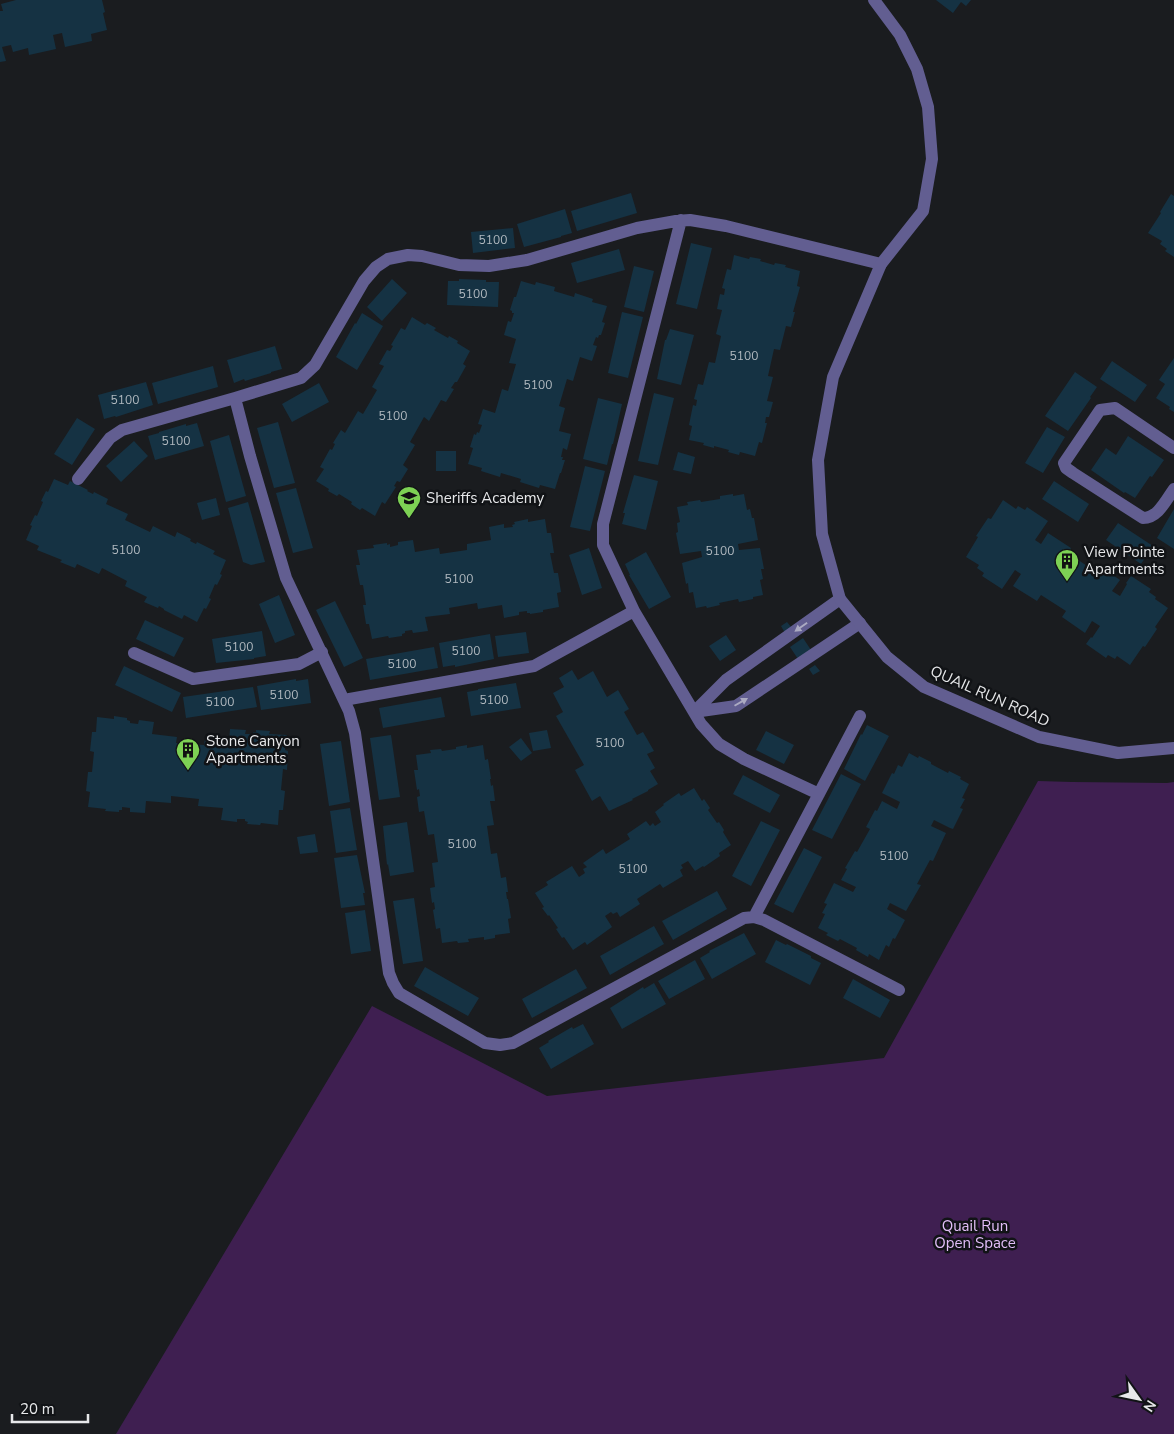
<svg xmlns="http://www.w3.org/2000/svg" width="1174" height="1434" viewBox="0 0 1174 1434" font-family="'Nunito Sans',sans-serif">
	<rect width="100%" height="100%" fill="#1a1c1f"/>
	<path fill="#3f1f51" d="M1038,781L1072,782L1167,783L1174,782V1434H116L372,1006L547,1096L884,1058Z"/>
	<path fill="#153243" d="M16,0H102L105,12L103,13L107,30L91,34L92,41L65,47L62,33L53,35L56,49L29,55L28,48L13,52L11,45L2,47L6,61L0,62V11H3L1,4Z
		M936,0H971L966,6L961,2L953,13Z
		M631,193L637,213L577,231L571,211Z
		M1171,194L1174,196V257L1165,251L1167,249L1160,244L1162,241L1148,233L1161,213L1160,212Z
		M565,209L572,233L561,236V237L524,247L517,224Z
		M513,228L515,248L473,253L471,232Z
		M691,243L712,248L697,309L676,304Z
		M619,249L625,270L577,283L571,263Z
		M734,255L749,259L750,257L761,259L760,261L774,265L775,263L786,265L785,267L800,271L797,286L800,287L793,312H795L791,327L786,326L780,350L774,349L768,376L773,377L767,401L773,402L769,417H766L765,423H767L762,443L759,442L755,456L740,452L739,455L728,452L729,450L714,446V448L703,445L704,443L689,440L692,426L689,425L693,405L696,406L697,400L694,399L698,384L703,385L709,362L715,363L721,336L716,334L722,310L717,309L720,294L724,295L725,289L722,288L727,269L731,270Z
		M634,266L654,271L644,312L624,307Z
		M392,279L407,293L382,321L367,307Z
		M459,279L486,280V282H499L498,307L447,305L448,281H459Z
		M521,281L535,285L536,282L555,287L554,291L574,297L575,293L593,299L592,302L607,306L602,322L605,323L601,335H599L598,338L596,337L593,345L597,346L592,361L580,357L573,381L567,379L559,406L565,408L559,431L571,434L567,450L563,448L561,457H563L562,460H565L561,473H560L555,489L540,485L539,488L520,482L521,479L501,473L500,477L481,471L482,468L468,464L473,448L470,447L474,434L476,435L477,432L479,433L482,425L478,424L483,409L495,413L502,389L508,391L516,364L509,363L516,339L504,335L508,321L511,322L514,313H512V311L510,310L514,297H516Z
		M622,312L643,317L628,378L608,373Z
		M362,313L383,326L357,370L336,357L355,323L356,324Z
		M412,317L425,325L427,323L436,328L434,330L448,338L449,336L458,341L457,343L470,351L463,364L466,366L457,382H455L451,388L454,389L446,402L441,400L429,421L424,417L410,442L415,445L403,465L408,469L400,482L397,481L394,486L396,487L385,504L382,502L375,516L362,508L360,510L351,504L352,502L339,494L337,496L328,491L329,489L316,481L324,469L320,467L330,449L332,450L335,444L333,443L341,430L345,433L358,411L363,414L377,390L372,387L384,366L379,364L387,350L390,351L393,346L391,345L401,328L405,330Z
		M670,329L694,335L681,385L657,379L665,340H666Z
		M275,346L282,369L271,372V373L245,381L244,379L234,383L227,360Z
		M1174,358V412L1169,409L1170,407L1156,398L1165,384L1159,380Z
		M1112,361L1147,385L1135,402L1100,379Z
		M213,366L218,387L158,404L152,383Z
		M1075,372L1097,387L1090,397L1091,398L1068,431L1045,416Z
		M146,382L153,405L116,417L115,416L104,419L98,395Z
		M319,383L329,402L292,422L282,404Z
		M654,393L674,398L658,465L638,461Z
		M598,398L622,404L613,444H612L607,465L583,459Z
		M77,418L95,429L72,465L54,454Z
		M278,422L295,483L274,488L257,428Z
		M197,423L204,446L155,460L148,436L159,433V432L186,424V426Z
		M1047,427L1065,437L1043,473L1025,463Z
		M229,435L246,496L226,502L210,441Z
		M1128,436L1164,460L1152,477L1150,476L1135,498L1125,492L1124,493L1091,470L1106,448L1116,455Z
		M134,441L148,456L121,482L106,466Z
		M436,451H456V471H436Z
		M678,452L695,457L691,474L673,470Z
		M585,466L605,471L590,531L570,527Z
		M634,475L658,481L646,530L622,524L625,513H623Z
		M54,479L68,485L70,481L88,490L87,491L93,494L94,492L108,499L106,504L128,514L125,520L150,532L153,526L175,537L177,532L191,539L190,541L196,544L197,542L215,551L213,554L226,560L220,574L222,575L217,585L215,584L209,598L211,599L206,609L204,608L197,622L184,615L182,619L164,610V609L159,606L158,608L144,602L147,597L125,586L127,581L102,568L99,574L77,564L75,568L60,562L62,560L37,550L39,546L26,540L32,526L30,525L35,515L37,516L43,502L41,501L46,491L48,492Z
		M1054,481L1089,504L1078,522L1042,499Z
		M296,488L313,548L293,553L276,493Z
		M733,494V496L744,494L747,510L750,509L752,518H754L758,540L738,544L739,550L760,548L764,569H761L763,579L760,580L763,595L753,597V599L739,602L738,599L719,603L720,605L707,608L706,606L696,608L693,592L689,593L688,583L686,584L682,563L702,557L701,551L680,554L676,533L678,532L677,523L680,522L677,507L688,505L687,502L700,500L701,502L720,499V496Z
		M216,498L220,515L202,520L197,503Z
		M1003,500L1016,509L1018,506L1025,510L1027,507L1048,521L1035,540L1041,544L1048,533L1071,548L1068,553L1093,570L1097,564L1120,580L1112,591L1120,596L1127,584L1126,583L1131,576L1151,589L1149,592L1156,597L1155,599L1168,608L1155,627L1157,629L1145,647L1143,646L1130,665L1117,656L1115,659L1108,655L1106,658L1086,644L1091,637L1092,638L1100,626L1092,621L1085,633L1062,617L1066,611L1041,595L1037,601L1013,586L1021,574L1015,570L1002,589L982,576L984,573L977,568L979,565L966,557L978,537L976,536L988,518L991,519Z
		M248,502L265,562L251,565L243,562L228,508Z
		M1174,509V549L1157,538Z
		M528,519V522L545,519L547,533H551L554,553H550L554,573H558L561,592L557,593L559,607L543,610V612L530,614V613H527V611L519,612V615L504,618L502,605L478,609L477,603L449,608L450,614L425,617L428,631L413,633L412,630L405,631V633L402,634V636L389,638L388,636L372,639L369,624H366L363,605H366L363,585H360L356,565H360L357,550L374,548L373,545L387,543V545L390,544V547L398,545V542L413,540L415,552L439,548L440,554L467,550V544L491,540L489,527L504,524V528L513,527L512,525L515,524L514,522Z
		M1118,523L1153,546L1141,564L1106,540Z
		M589,548L602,588L582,595L569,555Z
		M646,552L671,597L649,609L629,575H630L625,564Z
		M279,595L295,635L275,643L259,604Z
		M335,601L363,658L344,667L316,610Z
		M145,620L184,638L174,657L136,639Z
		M787,622L792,628L785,633L781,626Z
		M262,631L266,656L254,658V659L216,663L212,639Z
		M526,632L529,653L498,657L495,636Z
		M490,634L494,659L455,667V665L443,667L439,643Z
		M726,635L736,650L720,661L709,646Z
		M803,638L811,650L798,659L790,647Z
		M434,647L438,668L370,680L366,659Z
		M815,665L820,671L813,675L809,669Z
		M124,666L181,693L172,712L115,685Z
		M572,670L578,680L593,671L607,697L618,690L629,709L624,712L637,735L643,732L654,751L647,754L655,768L650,771L658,784L648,790V791L632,799L633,800L609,811L600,796L592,801L575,770L584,765L556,716L563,712L553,693L564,687L559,678Z
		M296,679V681L308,679L311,703L261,710L257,686Z
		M516,683L521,708L471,716L467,692L478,690V689Z
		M253,687L257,707L186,718L183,697Z
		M441,697L445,717L383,728L379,708Z
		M114,716L127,718V720L130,721V723L138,724L139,720L154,722L152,734L177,737L176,743L204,745L205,739L229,742L230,729L246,730L245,734H253V732H256V730L270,731L269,734L287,735L285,750L288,751L287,770L283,769L281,790L285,791L283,810H279L278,825L261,823L260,825L247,824L248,822L245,821V819H237V822L221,820L223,808L198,806L199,799L171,796V803L146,801L145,813L130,812V808L122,807V810H119V812L105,811L106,809L88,807L90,792L86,791L88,772H92L94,752L90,751L92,732H96L97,717L114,719Z
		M867,725L889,736L865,781L844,769L861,734L862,735Z
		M547,730L551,748L533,751L529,733Z
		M766,731L794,745L784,764L756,750Z
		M391,735L400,797L379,800L370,738Z
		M521,738L532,753L521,761L509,747Z
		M341,741L350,802L329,806L320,744Z
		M467,745V748L483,745L485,760L488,759L491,779H490L491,786L493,785L495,801H490L494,825L487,826L491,854L497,853L501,878L506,877L508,892H506L507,899H508L511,918L508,919L510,933L495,935V938L484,940V937L468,939L469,942L458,943L457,941L442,943L440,928L436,929L433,910L435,909L434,902L432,903L430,888L435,887L432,863L438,862L434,834L428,835L424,811L419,812L417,797L420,796L419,789L417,790L414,770H418L416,755L431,753L430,750L441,749L442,751L456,749V747Z
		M909,753L918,758L919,756L931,762V764L948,773L949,771L961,777L960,779L969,784L962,798L965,799L960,808L963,809L953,829L950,828L934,820L931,826L946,833L933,861L930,860L917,884L921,885L906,911L890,903L887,909L905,920L895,939L893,938L889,947L886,945L879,960L869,954L868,957L856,950L857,948L840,939L838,941L826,935L828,933L818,928L825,914L822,913L827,904L824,903L834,883L853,892L856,887L841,880L847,869L845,868L855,851L857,852L870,829L866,827L875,810L877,811L882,801L897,809L900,802L882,793L892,773L894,774L898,765L902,767Z
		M841,774L861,784L832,839L812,830Z
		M743,775L780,795L770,813L733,794Z
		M694,788L702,801L704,799L710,808L708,810L717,823L719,822L724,830L723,832L731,845L719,853L720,856L704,867L703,866L695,871L688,861L681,865L683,868L680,870L683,876L663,888L660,884L637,899L640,904L620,917L617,912L613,914L611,912L605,916L612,927L587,945L585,942L573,950L564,937L562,938L556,929L558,928L549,915L548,916L542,908L544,907L535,893L548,885L546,882L572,866L579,877L585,873L583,869L587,867L583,863L603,849L606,854L630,839L627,834L646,821L650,826L653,823L655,826L661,822L655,812L664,805L663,804L679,793L681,796Z
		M350,808L357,850L336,853L330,811Z
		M761,821L780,830L751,886L732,876Z
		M407,822L414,872L390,876L388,864L387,865L383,826Z
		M315,834L318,852L300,854L297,837Z
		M804,848L822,857L793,913L774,904Z
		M357,855L365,893H363L365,905L341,908L334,858Z
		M717,891L727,909L673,940L662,921Z
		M414,898L423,961L403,964L393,901Z
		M365,910L371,951L351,954L345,913Z
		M654,926L664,944L610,975L600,956Z
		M744,933L756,954L712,979L700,958L710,952L709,951Z
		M776,940L786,945L787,944L811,956V958L821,963L810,985L765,962Z
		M695,960L705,979L669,999L658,981Z
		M425,967L479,998L468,1016L414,986Z
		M576,969L587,988L532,1018L522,999Z
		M853,979L890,1000L880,1018L843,998Z
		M654,983L666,1004L622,1029L610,1008L643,987L644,989Z
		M583,1024L594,1044L551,1069L539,1048L549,1042L548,1041L572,1027L573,1029Z"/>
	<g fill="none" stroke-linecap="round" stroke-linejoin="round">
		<path stroke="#625e91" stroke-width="12" d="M681,220L603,524V545L634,611L701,724L719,744L744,759L819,794
			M235,398L250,456L286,578L349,711L355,733L389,973L393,983L399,993L485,1043L500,1045L513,1043L744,918L754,917L764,920L899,990
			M1174,448L1115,408L1100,410L1064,463L1066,468L1073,473L1143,518C1158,518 1166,500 1174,489
			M78,479L110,438L122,430L235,398L301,378L315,365L364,281L376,267L388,259L408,255L422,256L459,265L489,266L527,260L637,228L676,221L690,220L726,226L881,264
			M134,653L193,679L299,664L322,652
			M344,700L534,666L634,611
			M694,712L736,706L860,623
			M694,712L726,680L840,599
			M754,917L860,716"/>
		<path stroke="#625e91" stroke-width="12" d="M874,0L900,35L917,69L928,107L932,159L923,211L881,264L833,377L818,460L822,534L840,599L887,657L924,687L1039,737L1118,753L1174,748"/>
	</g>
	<defs><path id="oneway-solid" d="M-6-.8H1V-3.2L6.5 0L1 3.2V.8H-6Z" transform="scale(1.25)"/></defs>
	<g fill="#abaac2">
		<use href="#oneway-solid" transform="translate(801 627) rotate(145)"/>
		<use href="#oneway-solid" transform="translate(741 702) rotate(-30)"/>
	</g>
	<defs>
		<g id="school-pin" transform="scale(1.25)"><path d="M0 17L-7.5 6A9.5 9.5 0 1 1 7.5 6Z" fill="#7dd154" stroke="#111316"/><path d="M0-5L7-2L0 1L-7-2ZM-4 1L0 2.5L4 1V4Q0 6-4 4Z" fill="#111"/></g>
		<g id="building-pin" transform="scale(1.25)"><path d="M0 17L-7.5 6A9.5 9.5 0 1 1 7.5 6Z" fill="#7dd154" stroke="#111316"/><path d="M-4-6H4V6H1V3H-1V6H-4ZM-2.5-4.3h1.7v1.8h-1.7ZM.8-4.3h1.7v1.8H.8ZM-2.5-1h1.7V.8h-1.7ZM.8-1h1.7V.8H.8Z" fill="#111"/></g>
	</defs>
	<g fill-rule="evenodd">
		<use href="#school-pin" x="409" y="498"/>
		<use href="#building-pin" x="1067" y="561"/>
		<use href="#building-pin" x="188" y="750"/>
	</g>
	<g text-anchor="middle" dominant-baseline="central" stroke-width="5" stroke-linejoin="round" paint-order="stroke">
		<g font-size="12" fill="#b2bac0">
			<text x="493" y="240">5100</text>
			<text x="473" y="294">5100</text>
			<text x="744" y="356">5100</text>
			<text x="538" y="385">5100</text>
			<text x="125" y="400">5100</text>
			<text x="393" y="416">5100</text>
			<text x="176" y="441">5100</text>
			<text x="126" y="550">5100</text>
			<text x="720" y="551">5100</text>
			<text x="459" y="579">5100</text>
			<text x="239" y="647">5100</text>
			<text x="466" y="651">5100</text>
			<text x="402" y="664">5100</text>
			<text x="284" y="695">5100</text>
			<text x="494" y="700">5100</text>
			<text x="220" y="702">5100</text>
			<text x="610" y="743">5100</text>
			<text x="462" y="844">5100</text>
			<text x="894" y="856">5100</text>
			<text x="633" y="869">5100</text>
		</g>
		<g font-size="15" fill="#e7e8ea" stroke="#111316" text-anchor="start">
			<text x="426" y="498">Sheriffs Academy</text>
			<text x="1084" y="552">View Pointe<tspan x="1084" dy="17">Apartments</tspan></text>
			<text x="206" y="741">Stone Canyon<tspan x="206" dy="17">Apartments</tspan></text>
		</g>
		<g font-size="15" fill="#e7e8ea" stroke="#111316">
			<text transform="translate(990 696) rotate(24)">QUAIL RUN ROAD</text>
		</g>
		<g font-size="15" fill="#e2bef8" stroke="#111316">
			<text x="975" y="1226">Quail Run<tspan x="975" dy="17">Open Space</tspan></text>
		</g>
	</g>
	<g transform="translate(1139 1399) rotate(123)" stroke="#111316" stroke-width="4" paint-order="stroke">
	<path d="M0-4L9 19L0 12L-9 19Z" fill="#e7e8ea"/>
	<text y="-8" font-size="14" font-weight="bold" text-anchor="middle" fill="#e7e8ea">N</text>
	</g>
	<path d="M12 1414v8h76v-8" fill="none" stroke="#e7e8ea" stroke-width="2.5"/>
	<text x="20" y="1414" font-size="15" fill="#e7e8ea" stroke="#111316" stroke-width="4" paint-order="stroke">20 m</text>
</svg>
